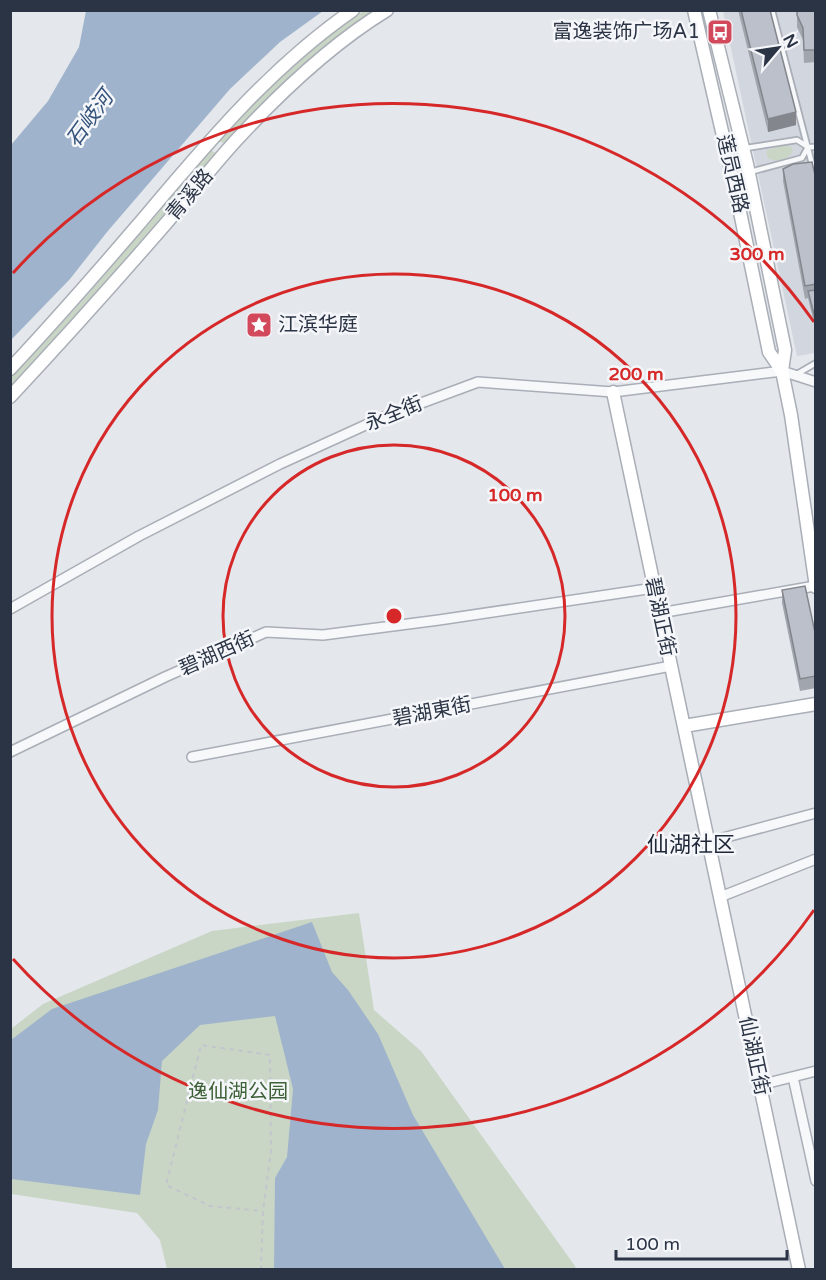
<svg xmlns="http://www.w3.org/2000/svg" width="826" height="1280" viewBox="0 0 826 1280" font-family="'Varela Round','Noto Sans SC',sans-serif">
	<rect width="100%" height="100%" fill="#e4e7ec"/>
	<path fill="#d2d6de" d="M723,11H815V353L797,356Z"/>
	<path fill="#c9d6c5" d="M363,11H373L295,71L224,143L220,142L218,140L291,64Z
		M785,145L791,147L793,151C788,160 775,164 767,157V150Z
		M210,146L213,152L217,153L82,310L11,386V377L75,309L137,237Z
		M359,913L374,1010L421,1051L575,1266L576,1269H167L160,1240L137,1213L11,1194V1029L43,1004L212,931Z"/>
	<path fill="#9fb4cc" d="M86,11H323L280,42L230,89L107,232L70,279L11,340V145L48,101L79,47Z
		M312,922L332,972L348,990L378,1034L413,1115L505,1269H274L275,1178L287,1157L293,1089L275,1016L200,1025L162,1061L158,1110L146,1144L140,1195L11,1179V1040L52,1009Z"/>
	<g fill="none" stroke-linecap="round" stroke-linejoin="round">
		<g stroke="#a9aeb7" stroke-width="8">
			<path id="lane" d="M772,10L813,168
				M746,148L797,140L808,147H816
				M750,172L802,158L808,147
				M797,374L816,363"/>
		</g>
		<g stroke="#a9aeb7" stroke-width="12">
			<path id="street" d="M10,609L139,536L280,464L381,418L478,382L613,392L782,371L816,382
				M660,613L815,586
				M10,752L165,677L266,632L323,635L439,620L654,588
				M192,757L671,666
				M708,842L816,813
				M720,897L816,859
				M793,1077L816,1181
				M760,1085L816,1071"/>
		</g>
		<g stroke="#a9aeb7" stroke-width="15">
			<path id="secondary" d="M694,10L735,188L769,352L782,371
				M709,10L747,164L785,350L782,371L791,415L816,587
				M10,369C54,322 96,274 138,225C204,147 268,69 353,10
				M613,392L799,1270
				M10,397C64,339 117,280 168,221C193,192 216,161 242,134C285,88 333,43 387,10
				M684,726L816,704"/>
		</g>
		<path stroke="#c2c5cb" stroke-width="2" stroke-dasharray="4.5 4.5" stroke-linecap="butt" d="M261,1270L263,1211L271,1151L270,1055L201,1045L166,1185L210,1206L263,1211"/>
		<use href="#lane" stroke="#f7f8fa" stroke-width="4.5"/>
		<use href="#street" stroke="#f7f8fa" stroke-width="9"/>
		<use href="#secondary" stroke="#fff" stroke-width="12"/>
	</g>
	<path fill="#a1a5ae" d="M738,10H770L796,125L768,132Z
		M816,10V62L804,63L803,40L797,27V15Z
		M783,169L816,179V331L808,298L805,299L783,181Z
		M782,590L816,637V688L800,691L782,603Z"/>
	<path fill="#83868d" d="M796,112V125L768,132V119Z"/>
	<path fill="#bbc0ca" stroke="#83868d" stroke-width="1.5" d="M741,10H770L796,112L768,119Z
		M797,10H816V50H804L803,28L797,15Z
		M812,162L816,179V284L805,286L783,169L793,164Z
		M816,290V322L808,291Z
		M805,586L816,637V676L800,679L782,590Z"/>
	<g fill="none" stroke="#d62828" stroke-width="3">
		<circle cx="394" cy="616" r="171"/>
		<circle cx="394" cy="616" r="342"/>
		<path d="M814 910A513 513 0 0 1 13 959M13 273A513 513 0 0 1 814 322"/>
	</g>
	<defs>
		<g id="bus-square" transform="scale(1.35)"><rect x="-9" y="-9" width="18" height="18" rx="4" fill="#d1495b" stroke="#f4f6f9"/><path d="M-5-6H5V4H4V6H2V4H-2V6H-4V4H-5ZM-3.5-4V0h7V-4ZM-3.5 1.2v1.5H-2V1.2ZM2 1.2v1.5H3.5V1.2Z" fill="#fff"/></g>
		<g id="sight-square" transform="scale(1.35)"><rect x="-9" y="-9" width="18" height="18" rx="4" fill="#d1495b" stroke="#f4f6f9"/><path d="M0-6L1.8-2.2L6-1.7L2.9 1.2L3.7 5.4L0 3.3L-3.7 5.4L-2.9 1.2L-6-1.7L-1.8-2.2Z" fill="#fff"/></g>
	</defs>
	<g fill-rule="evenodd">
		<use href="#bus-square" x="720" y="32"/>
		<use href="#sight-square" x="259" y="325"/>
	</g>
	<g text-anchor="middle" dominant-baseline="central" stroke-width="5" stroke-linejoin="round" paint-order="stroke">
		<g font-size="20" fill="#2b3445" stroke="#f4f6f9" text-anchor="end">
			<text x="700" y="32">富逸装饰广场A1</text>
			<text x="278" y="325" text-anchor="start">江滨华庭</text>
		</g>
		<g font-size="20" fill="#2b3445" stroke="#f4f6f9">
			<text transform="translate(732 174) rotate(77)">莲员西路</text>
			<text transform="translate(190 195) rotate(-50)">青溪路</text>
			<text transform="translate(394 414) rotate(-22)">永全街</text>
			<text transform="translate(660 617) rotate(78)">碧湖正街</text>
			<text transform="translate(217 654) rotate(-24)">碧湖西街</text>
			<text transform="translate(432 712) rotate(-11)">碧湖東街</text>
			<text transform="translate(754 1056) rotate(78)">仙湖正街</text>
		</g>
		<g font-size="20" fill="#3f6138" stroke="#f4f6f9">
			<text x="238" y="1092">逸仙湖公园</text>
		</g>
		<g font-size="21" font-style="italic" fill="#34527a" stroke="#f4f6f9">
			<text transform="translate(90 119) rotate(-54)">石岐河</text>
		</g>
		<g font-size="22" fill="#1d2536" stroke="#f4f6f9">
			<text x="691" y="845">仙湖社区</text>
		</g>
	</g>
	<circle cx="394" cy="616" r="9" fill="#d62828" stroke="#f4f6f9" stroke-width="3"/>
	<g font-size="18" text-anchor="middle" font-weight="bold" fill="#d62828" stroke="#f4f6f9" stroke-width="5" stroke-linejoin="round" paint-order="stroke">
		<text x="757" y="260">300 m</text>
		<text x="636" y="380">200 m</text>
		<text x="515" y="501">100 m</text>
	</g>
	<rect width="826" height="1280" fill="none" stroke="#2b3445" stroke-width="24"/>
	<g transform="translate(778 48) rotate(61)" stroke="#f4f6f9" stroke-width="4.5" paint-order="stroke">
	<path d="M0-4.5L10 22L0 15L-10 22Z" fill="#2b3445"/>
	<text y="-9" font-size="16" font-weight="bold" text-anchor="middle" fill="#2b3445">N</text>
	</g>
	<path d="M616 1250v9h171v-9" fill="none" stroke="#2b3445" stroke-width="3"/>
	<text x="625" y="1250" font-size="18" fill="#2b3445" stroke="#f4f6f9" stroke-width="4.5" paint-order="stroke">100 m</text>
</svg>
